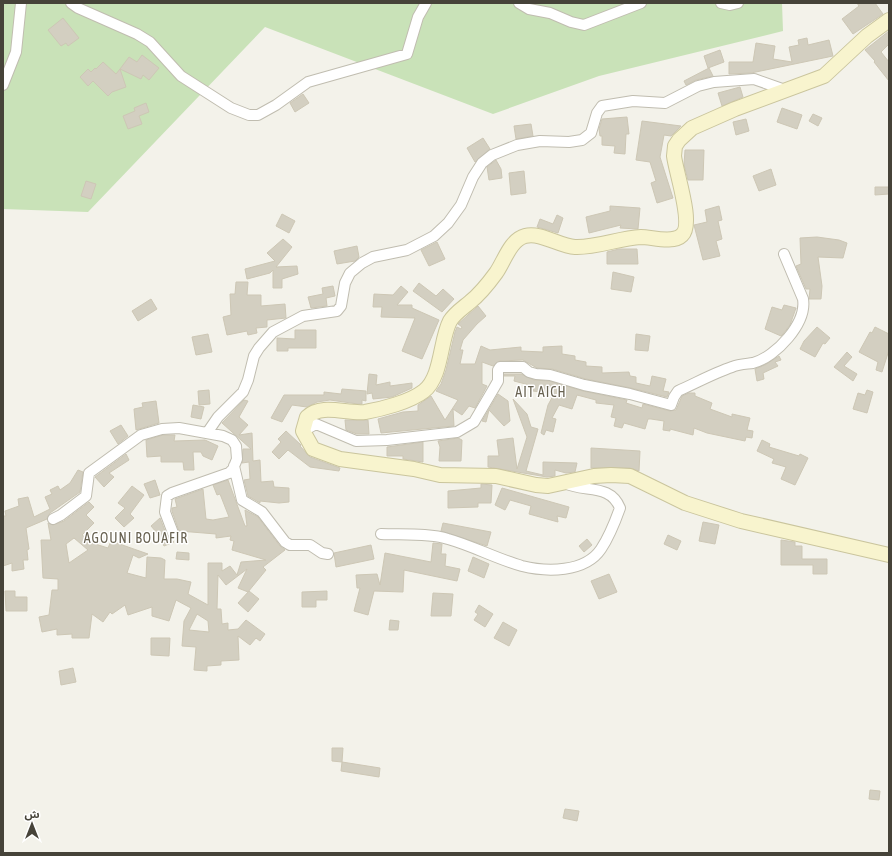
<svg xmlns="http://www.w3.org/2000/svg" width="892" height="856" viewBox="0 0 892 856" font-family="'Asap Condensed','Noto Sans Arabic',sans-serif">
	<rect width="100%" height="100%" fill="#f3f2ea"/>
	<path fill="#c9e2b8" d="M3,3H782L783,31L599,76L493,114L265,27L88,212L3,209Z"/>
	<path fill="#d3cfc1" stroke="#cdc7b5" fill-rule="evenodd" d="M857,3H875L883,14L853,34L842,19L859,6Z
		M63,18L79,38L68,46L66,43L61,46L48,30Z
		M889,31V44L881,52L889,62V81L874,62L875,61L865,50Z
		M807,38L808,45L829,40L833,56L751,73L729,74V62H753L756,43L775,46L773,59L792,62L789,47L799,45L798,40Z
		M720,50L724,62L708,68L704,56Z
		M142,55L159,68L149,80L143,75L141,79L120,69L129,57L137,62Z
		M103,62L116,74L120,69L126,87L112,92L108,96L93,81L88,86L80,77L88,69L91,72L95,68L96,69Z
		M709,68L713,76L696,80L686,85L684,81Z
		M740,87L743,97L722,106L718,93Z
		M303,94L309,103L295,112L290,103Z
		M146,103L149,112L139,116L142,124L128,129L123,116L135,111L134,108Z
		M782,108L802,115L797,129L777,122Z
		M813,114L822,118L818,126L809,121Z
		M627,117L629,134H626L625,154L614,153L615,146L602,145V136H600L599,129L602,119Z
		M746,119L749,131L736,135L733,122Z
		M642,121L681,126L671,136L664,135L660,157L673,198L657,203L651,183L656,181L650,162L636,160Z
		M531,124L533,136L516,139L514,126Z
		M483,138L490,149L475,162L467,148Z
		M685,150H704L703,180H688L684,165Z
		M496,160L501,169L502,178L489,180L487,167Z
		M771,169L776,185L759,191L753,176Z
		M524,171L526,193L511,195L509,173Z
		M86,181L96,184L91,199L81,196Z
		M875,187H889V194L875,195Z
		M610,206L640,208L638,229L620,228L621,225L589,233L586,217L610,211Z
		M719,206L722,220L718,221L722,239L716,241L720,256L703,260L694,225L707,222L705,210Z
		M282,214L295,221L289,233L276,226Z
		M557,215L563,218L558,233L537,227L540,219L553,224Z
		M817,237L839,240L847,243L843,258L818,257L822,286L821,299H809L810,289H806L796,266L801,264L800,238Z
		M283,239L292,247L276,267L297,266L298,274L282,279V288H273V270L270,273L247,279L245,269L275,261L267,253Z
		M437,242L445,259L429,266L421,250Z
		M357,246L359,257L355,261L337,264L334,251Z
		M619,249H637L638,264H607V252Z
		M613,272L634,277L631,292L611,289Z
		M236,282H248L247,295H261V306L285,304L286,318L267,320V327L256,328L257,333L248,335L247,331L227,335L223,317L231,315L230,294H235Z
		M419,283L436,296L443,289L454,299L442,312L413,291Z
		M333,286L335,296L326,298L327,306L311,308L308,297L323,294L322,288Z
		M401,286L408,292L397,305H412V308L439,320L422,359L402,351L415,318L381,317L382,307H373L374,294L393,295Z
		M151,299L157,309L138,321L132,311Z
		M784,305L796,308L790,325L783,334L781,336L765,329L772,307L782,310Z
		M478,306L486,316L477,324L463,340L460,350H463L460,364H475L481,346L490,350L521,347V351L543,352V347L562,346V354L575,356V360L586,362V366L602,367V373L629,372L630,376L636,377V383L650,386L652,376L666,379L663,391L669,392L667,397L631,388L586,379L552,369L537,368L523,360L500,361L493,366L482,362V384L487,386L475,408L469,406L462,415L453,409L454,426L381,433L378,419L403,412L418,411V405L431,396L445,420L458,400L436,391L441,384L446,370L455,332L457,327L461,329L462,327L458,324Z
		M817,327L830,338L825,344L823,343L815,357L800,349L804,341Z
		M875,327L889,334V350L882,372L876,370L878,362L859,352L870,332L872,333Z
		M295,330H316V348H288V351H277V338L295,339Z
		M208,334L212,352L196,355L192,337Z
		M636,334L650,336L648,351L635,350Z
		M847,352L852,357L844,366L857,374L853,381L834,367Z
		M779,356L781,360L775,362L778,366L763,373L764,379L757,381L755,369L765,365Z
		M369,374L377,375L376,385L390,382V386L412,383V388L392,397L373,399L372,393L367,394Z
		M504,374H521L534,380L549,381L583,391L627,400L626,403L642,408L643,404L670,411L676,410L682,396L689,393H695V396L712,403L710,409L732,417V414L750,418L747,430L753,431L752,438L746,437L745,441L707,433L694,428L693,435L670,429V431L663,430L664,421L651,419H648L645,429L624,423L622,428L614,426L616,418L611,417L614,405L596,403V400L577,395L572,409L559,405L552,418L556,419L553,432L546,430L544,435L541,433L548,405L554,394L533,391V386L514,381L515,376H504Z
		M342,389L366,391V401L362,400V404H358L330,400L317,402L307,407L292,405L282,422L271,418L284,395H324V392L341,394Z
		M209,390L210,404L199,405L198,391Z
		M867,390L873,392L867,413L853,409L858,393L865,395Z
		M498,394L508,401L510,421L504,426L489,410L486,422L482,421Z
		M513,399L527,414L531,427L538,429L526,471L543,475V462L577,463L575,472L566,473L555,470V476L547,477L488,467V456H499L497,440L513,438L517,469L527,437Z
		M244,400L248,401L239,417L248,425L239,435L252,433L253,461L260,460L261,482L273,481L274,487L289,488V502L279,503L260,501V503L248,496L244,480L250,479L249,462L242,463L243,449H251L222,423Z
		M156,401L159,423L136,430L134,409L143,407L142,403Z
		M193,405L204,407L201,419L191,417Z
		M345,420H368L369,434H357L346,430Z
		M121,425L128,436L118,444L110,431Z
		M286,431L301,445L300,446L310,457L340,468L339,471L310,467L288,450L279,459L272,452L281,442L278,439Z
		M163,435H175L174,441L205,440L218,446L212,460L203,456L201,452H193L194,470H184L183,462H161V456L147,457L146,440Z
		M458,438L462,440L461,461H439L440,447L438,441Z
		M762,440L770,444L769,447L799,456L800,454L808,458L795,485L781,479L786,467L772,463L774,459L757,451Z
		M423,442V462L403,459V456H387V447Z
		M591,448L640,451L639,471L630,468H591Z
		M126,454L129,460L109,473L114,477L104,487L95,477Z
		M78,470L83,472L80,492L50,513L47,519L26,528L29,549L27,550L28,560H23L24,569L12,571V563L3,566V516H6L5,511L19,506L18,499L28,497L34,517L50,509L45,497L52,494L50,490L58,486L60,490L70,483Z
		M155,480L160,495L150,498L144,484Z
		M228,480L245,526H247L245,510L258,517L280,546L285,550L263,567L266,570L248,592L238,588L247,569L226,585L218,575L217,609H221L222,624L228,623V630L238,629L246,620L265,634L260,641L256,638L250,645L238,636L239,660L221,661V665L207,666V671L194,670L196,647L182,646L184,621L191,608L176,600L169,621L152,616V607L128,615L125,605L112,614L110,612L103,622L92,614L89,638H72V634L57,635V629L42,632L39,617L49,615L52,590H58V579L43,578L41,540H51L48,523L53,525L64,521L89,502L94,507L86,515L94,523L82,535L92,543L108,548L111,541L148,554L139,558L133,555L127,573L146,578L147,557L161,558L165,560L164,579H177L191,582L188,594L208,605V563H222V571L230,566L237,575L241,562L266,560L232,550L234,541L230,540L231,536L216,538V534L179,531L172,511V508L177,507L175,499L203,489L206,519L213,520L229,517L220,494L217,495L213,485ZM74,538L88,550L69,563L66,544ZM197,614L208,621L209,632L189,630Z
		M481,484L492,485L491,503H478V507L448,508V491L481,488Z
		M132,486L144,495L130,514L134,518L124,527L115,518L125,508L118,503Z
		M502,488L569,507L566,518L557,516L558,522L529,514L531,506L510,500L505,510L495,505Z
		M160,518L167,536L174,542L164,546L157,533L151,526Z
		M703,522L719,525L715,544L699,541Z
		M443,523L491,532L487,546L441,531Z
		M668,535L681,541L677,550L664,544Z
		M587,539L592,545L584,552L579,546Z
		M781,540L795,542V546H802V559H827V574H813V565H781Z
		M433,543L442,544L441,554H446L445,566L460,569L457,581L404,570L403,592L374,591L368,615L354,611L360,588H357L356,575L377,574L380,585L385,553L431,562Z
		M371,545L374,559L336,567L334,553Z
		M177,552L189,553V560L176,559Z
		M473,557L489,564L484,578L468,571Z
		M609,574L617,592L599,599L591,581Z
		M5,591H15V597H27V611H6Z
		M249,591L259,599L248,612L238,603Z
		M327,591V600H316V607H302V592Z
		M433,593L453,594L451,616H431Z
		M479,605L493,614L485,627L474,620L478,614L475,612Z
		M390,620L399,621L398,630H389Z
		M503,622L517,630L509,646L494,638Z
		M151,638H170L169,656L151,655Z
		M73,668L76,682L61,685L59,671Z
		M332,748H343L342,762L332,761Z
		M342,762L380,768L379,777L341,771Z
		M870,790L880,791L879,800L869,799Z
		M565,809L579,811L577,821L563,818Z"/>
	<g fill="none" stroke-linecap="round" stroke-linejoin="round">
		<g stroke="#c0bdb0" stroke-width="12">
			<path id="street" d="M71,3L78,8L137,34L150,42L181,76L231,108L249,115H258L276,105L308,82L407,54L418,17L426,3
				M519,3L529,9L550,13L571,22L584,25L641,3
				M721,3L730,5L738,3
				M3,85L16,52L21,3
				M303,431L316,424L356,441L387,440L457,432L474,422L494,388L498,381V370L500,367H523L529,372L536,374L550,375L584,385L630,394L671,405L674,397L678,391C696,383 714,373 732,367C739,364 746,364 753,363C776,357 807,323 803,299L784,254
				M207,433L218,417L243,392L248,380L254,356L259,348L273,332L303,316L337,311L341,306L345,283L350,273L362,263L373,257L407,250L434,236L448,223L461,205L473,177L482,163L492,155L517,145L540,141L569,142L582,140L591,133L597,113L602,106L633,101L665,103L698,86L714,82L754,79L785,90
				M234,466L242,500L262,512L285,542L290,545H310L322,553L328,554
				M53,519L61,515L86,496L89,473L141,435L162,429L179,428L223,436L232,440L236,446L237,459L233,469L229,473L172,493L167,496L165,512L173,533
				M381,534C401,535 429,533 448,539C473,546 497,559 522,566C546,572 585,573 601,549C609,537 615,522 620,508C610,483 584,493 565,483"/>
		</g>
		<g stroke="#cac59d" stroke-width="16">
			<path id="secondary" d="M889,20L867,36L824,76L735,109L692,128L679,140L675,146L674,156C676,173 694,224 682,235C673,244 652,237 641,237C619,238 596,248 575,247C559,246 541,232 525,236C510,240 504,262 496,273C488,284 480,294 470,302C463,308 455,313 450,321C440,340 442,377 424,391C410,402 382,409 365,412C346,414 322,403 307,417L303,431L313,449L340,459L414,469L440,475L496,476L536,485L548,486L594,476L611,475L630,476L685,503L741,521L889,555"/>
		</g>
		<use href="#street" stroke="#fff" stroke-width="10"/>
		<use href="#secondary" stroke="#f8f4ce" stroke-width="14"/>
	</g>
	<g text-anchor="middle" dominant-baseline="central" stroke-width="3" stroke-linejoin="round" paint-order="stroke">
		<g font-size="14" letter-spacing="1" fill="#686251" stroke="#fff">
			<text x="541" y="392">AIT AICH</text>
			<text x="136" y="538">AGOUNI BOUAFIR</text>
		</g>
	</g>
	<rect width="892" height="856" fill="none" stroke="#464339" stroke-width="8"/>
	<g transform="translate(32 824)" stroke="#ffffff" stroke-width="3" paint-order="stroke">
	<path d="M0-3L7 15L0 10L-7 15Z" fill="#464339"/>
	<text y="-6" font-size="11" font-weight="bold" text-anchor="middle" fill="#464339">ش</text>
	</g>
</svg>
